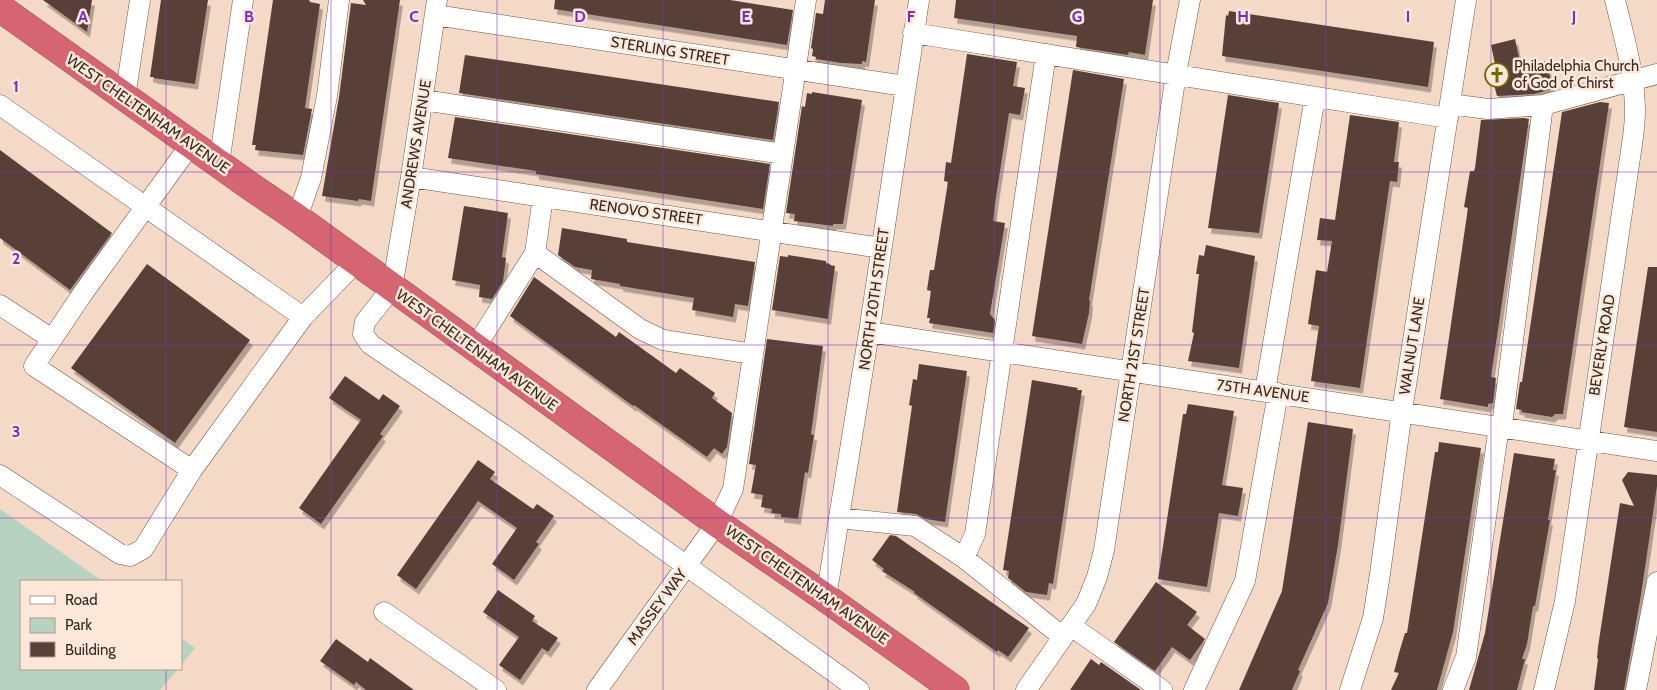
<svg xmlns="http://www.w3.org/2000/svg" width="1657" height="690" viewBox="0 0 1657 690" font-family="Cabin,sans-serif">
	<defs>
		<filter id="shadow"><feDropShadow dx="3" dy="5.5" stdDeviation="0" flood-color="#0004"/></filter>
	</defs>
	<rect width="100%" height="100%" fill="#f3d9c6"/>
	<path fill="#b8d2c2" d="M0,509L102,581H21V669H178L160,690H0Z
		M181,638L195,648L181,665Z"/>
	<path fill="#594038" filter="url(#shadow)" d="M43,0H92L87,32Z
		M161,0H208L195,84L153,78L154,77H150Z
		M273,0H309L310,2L320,4L305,108L312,109L303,155L255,150L256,145H252Z
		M363,0H400L371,201L359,199L358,201L322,196L339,97L351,3L366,5Z
		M555,0H730L793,10L787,45L554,9Z
		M825,0H875L866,62L862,61V64L841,63L816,59V57L812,56L813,49L811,48L816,13L823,14Z
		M956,0H1153L1145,55L1129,52L1128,55L1076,47L1077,36L954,18Z
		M1229,11L1434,42L1428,87L1222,56L1226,15L1228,16Z
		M1515,39L1521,67L1546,61L1553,89L1534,94L1497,96L1492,77L1495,76L1492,65L1495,64L1491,45Z
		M967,54L1017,62L1013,86L1025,88L1020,115L1009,113L996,197L993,221L1005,223L990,314L995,320L993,333L929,323L930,318H927L931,291L927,290L930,270H934L948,182L944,181L946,162L951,163Z
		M465,55L779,102L773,140L459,93Z
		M1073,70L1124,79L1089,300L1090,301L1089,313L1082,344L1032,336Z
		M812,92L862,100L843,224H833V226L794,221L795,214L786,213L802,106L805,107L807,93L812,94Z
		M1228,95L1279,103L1259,233L1208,228Z
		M1600,102L1609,103L1563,414H1555L1552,417L1521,412L1522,410L1516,409L1520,382H1522L1562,112Z
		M1350,115L1399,122L1394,162H1399L1397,182L1390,181L1360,388L1311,381L1319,326L1308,324L1316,270L1327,272L1332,241L1317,240L1320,218L1335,220Z
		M455,117L770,164L763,209L536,174V171L448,158Z
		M1524,118L1529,119L1491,377L1496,378L1493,403L1488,404V407L1440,399L1468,208L1464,207L1470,171H1474L1475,168L1481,120Z
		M0,150L112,233L70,290L0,238Z
		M464,206L508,213L502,257L506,258L503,282L492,299L479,297L480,285L452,280Z
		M562,228L627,239V242L755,262L748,306L735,304L733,317L692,310L694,298L620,286V284L591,279L592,270L575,267L558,255Z
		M1206,245L1255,256L1239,368L1188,361L1194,333L1192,332L1199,274H1196L1199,255L1204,256Z
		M788,255L826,261V263L830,264V265L835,266L828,319L772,310L780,256L788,257Z
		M147,264L250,340L175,443L71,368Z
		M1648,267H1657V432L1624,427Z
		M534,277L616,337L619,332L676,373L680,368L715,393L712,398L732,413L727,447L722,454L714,448L707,457L634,405L633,406L510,316Z
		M767,339L823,346L811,434L814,435L808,473L805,472L798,519L781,517V514L771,513L772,509L761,507L763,495L751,493L756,465L749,464Z
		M919,364L967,371L945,522L926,519L916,514L897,512L912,406L909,405L913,379L917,380Z
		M345,376L379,400L383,394L400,406L380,434L383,436L321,524L299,508L361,420L329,398Z
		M1032,380L1078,388L1077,390H1082L1053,584L1049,583L1047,595L1026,592L1008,578L1009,571L1003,570Z
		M1188,404L1234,411L1222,485L1243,488L1238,516L1219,513L1207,587L1158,579L1183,414H1186Z
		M1308,422L1353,429L1338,545L1328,603L1298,670L1300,671L1292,690H1239L1282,591Z
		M1439,442L1481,448L1453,632L1437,690H1391L1399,673L1394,672L1399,653L1405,633H1407L1435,452H1438Z
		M1514,453L1555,459L1553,470H1556L1548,520H1550L1535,606H1533L1527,644L1522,659H1525L1517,690H1469L1485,633Z
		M478,460L495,472L490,479L533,509L537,504L554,516L536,542L539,544L514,580L492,564L517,528L478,501L416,589L397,575Z
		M1628,472L1657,475V486L1641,595L1624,690H1594L1598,659L1597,658L1598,647L1620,503L1634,506L1622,480Z
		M890,535L896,536L1029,628L1008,657L998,650L997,652L914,593L915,592L882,571L884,569L872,560Z
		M1156,582L1197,612L1187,625L1205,639L1190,660L1172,647L1155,671L1114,642Z
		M498,590L535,616L532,621L558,638L548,652L542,648L520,680L499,665L519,637L483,612Z
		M336,639L368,662L370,658L414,690H366L356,682L354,685L320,661Z
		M1091,659L1099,665L1101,662L1141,690H1070Z"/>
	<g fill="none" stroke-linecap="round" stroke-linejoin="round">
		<g stroke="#6e5848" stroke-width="21">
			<path id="minor" d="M437,0L411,177L392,288L365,322L363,334L370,344L513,441L859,690
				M435,15L905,86
				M913,33L1448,118
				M125,97L140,0
				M423,100L783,154
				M1450,104L1488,109L1543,105
				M0,105L303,317L356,262
				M191,144L83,293L34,366L192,470
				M219,164L243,0
				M411,177L881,248
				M297,218L311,178L327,96L339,0
				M535,253L543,197
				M0,305L52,339
				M869,332L1657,451
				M475,348L535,253L640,329L663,340L753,354
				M1265,391L1315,97
				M1502,426L1543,105L1657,74
				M0,475L120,554L130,556L143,549L192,470L303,317
				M839,518L915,526L964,558L1063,637
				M964,558L975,534L1046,54
				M826,598L869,332L919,0
				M384,612L496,690
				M1071,626L1162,690
				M597,690L717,523L733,489L806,0
				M1026,690L1086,604L1097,577L1104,550L1176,74L1190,0
				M1194,690L1245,581L1278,393
				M1350,690L1373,618L1380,574L1402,411L1466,0
				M1453,690L1466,657L1499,426
				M1544,690L1565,601L1631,151C1633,138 1635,125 1635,112C1635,74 1624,37 1615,0
				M1636,690L1657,582"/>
		</g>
		<g stroke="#9d5056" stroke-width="29">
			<path id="highway" d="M0,8L250,186L297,218L717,523L826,598L955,690"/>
		</g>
		<use href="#minor" stroke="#fff" stroke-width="20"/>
		<use href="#highway" stroke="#d56572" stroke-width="28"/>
	</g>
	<path fill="none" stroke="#7b2cbf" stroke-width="1" stroke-opacity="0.55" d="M166,0V581M331,0V690M497,0V690M663,0V690M828,0V690M994,0V690M1160,0V690M1326,0V690M1491,0V690M0,172H1657M0,345H1657M0,518H1657M166,669V690"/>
	<defs>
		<g id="church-ring" transform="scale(1.25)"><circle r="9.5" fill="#fce7d8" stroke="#716800" stroke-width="1.5"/><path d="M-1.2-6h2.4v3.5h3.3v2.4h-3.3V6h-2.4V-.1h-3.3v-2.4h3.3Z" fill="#716800"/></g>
	</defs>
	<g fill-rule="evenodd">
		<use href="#church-ring" x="1497" y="75"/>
	</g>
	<g text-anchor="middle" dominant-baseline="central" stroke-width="5" stroke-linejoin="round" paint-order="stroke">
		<g font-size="15" fill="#342a23" stroke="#fce7d8">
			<text transform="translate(670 51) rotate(9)">STERLING STREET</text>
			<text transform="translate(148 114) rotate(35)">WEST CHELTENHAM AVENUE</text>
			<text transform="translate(416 144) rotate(-81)">ANDREWS AVENUE</text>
			<text transform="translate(646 212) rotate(8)">RENOVO STREET</text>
			<text transform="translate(874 299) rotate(-82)">NORTH 20TH STREET</text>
			<text transform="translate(1602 345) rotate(-81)">BEVERLY ROAD</text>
			<text transform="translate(1412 346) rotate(-81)">WALNUT LANE</text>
			<text transform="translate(477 350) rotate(36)">WEST CHELTENHAM AVENUE</text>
			<text transform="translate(1134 355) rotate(-81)">NORTH 21ST STREET</text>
			<text transform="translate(1263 391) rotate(8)">75TH AVENUE</text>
			<text transform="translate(807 585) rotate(35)">WEST CHELTENHAM AVENUE</text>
			<text transform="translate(657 607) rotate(-54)">MASSEY WAY</text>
		</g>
		<g font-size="15" fill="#342a23" stroke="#fce7d8" text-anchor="start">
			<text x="1514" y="66">Philadelphia Church<tspan x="1514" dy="17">of God of Chirst</tspan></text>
		</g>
	</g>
	<g font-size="16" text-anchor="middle" font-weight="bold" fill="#7b2cbf" stroke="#fce7d8" stroke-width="5" stroke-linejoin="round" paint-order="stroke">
		<text x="83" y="22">A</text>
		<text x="249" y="22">B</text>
		<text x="414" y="22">C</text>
		<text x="580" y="22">D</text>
		<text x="746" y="22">E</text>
		<text x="911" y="22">F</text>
		<text x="1077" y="22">G</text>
		<text x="1243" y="22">H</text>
		<text x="1408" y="22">I</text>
		<text x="1574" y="22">J</text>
		<text x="16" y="92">1</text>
		<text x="16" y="264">2</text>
		<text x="16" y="437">3</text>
	</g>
	<rect x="20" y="580" width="162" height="90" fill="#fce7d8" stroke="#ac9b90"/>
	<rect x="30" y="596" width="25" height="8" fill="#ffffff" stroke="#ac9b90"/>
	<text x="65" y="605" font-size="15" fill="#342a23">Road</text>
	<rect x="30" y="618" width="25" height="15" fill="#b8d2c2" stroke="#ac9b90"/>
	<text x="65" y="630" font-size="15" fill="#342a23">Park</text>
	<rect x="30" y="642" width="25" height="15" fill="#594038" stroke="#ac9b90"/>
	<text x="65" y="655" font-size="15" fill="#342a23">Building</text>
</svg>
